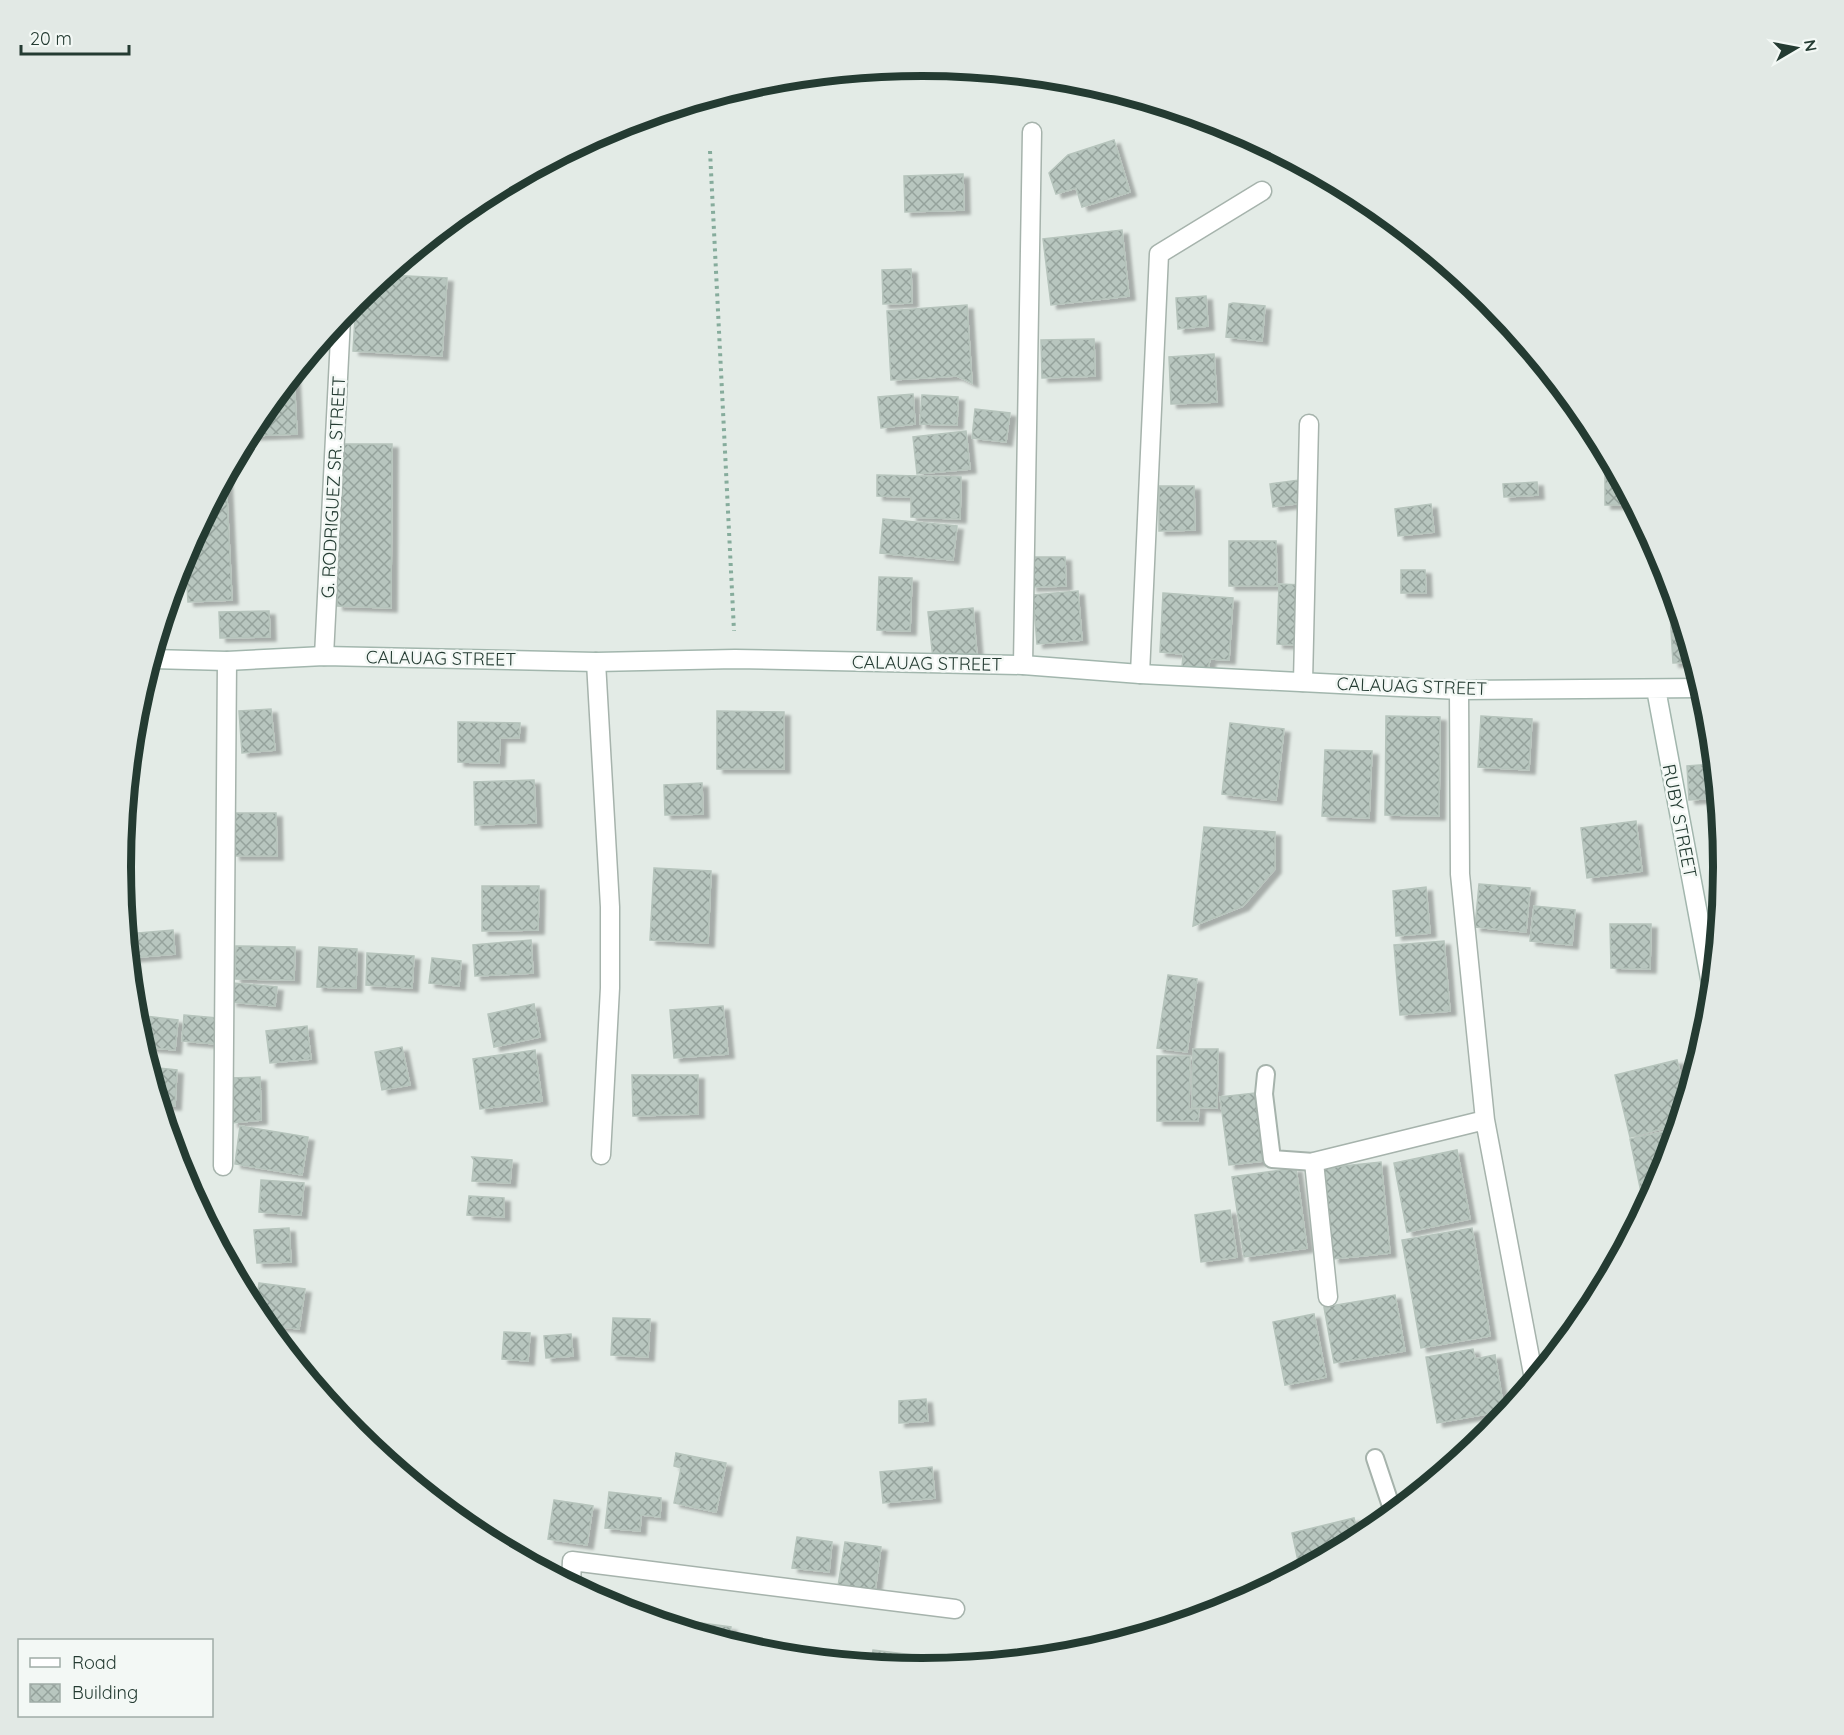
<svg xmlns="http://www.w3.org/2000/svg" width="1844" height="1735" viewBox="0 0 1844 1735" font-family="Quicksand,sans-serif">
	<defs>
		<pattern id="building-cross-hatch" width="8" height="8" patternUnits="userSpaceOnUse" patternTransform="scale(1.5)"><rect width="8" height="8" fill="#b8c6bf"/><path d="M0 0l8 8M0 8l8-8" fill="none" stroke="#95a29c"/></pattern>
		<filter id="shadow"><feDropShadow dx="6" dy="4" stdDeviation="1.5" flood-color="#0004"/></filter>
	</defs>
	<rect width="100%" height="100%" fill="#e3ebe6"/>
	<path fill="url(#building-cross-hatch)" stroke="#b6c4bc" stroke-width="1.5" filter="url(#shadow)" d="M1114,140L1130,192L1082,207L1076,188L1056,194L1049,173L1068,155Z
		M963,174L964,210L905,212L904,176Z
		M1122,230L1129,296L1051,305L1043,239Z
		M911,269L912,303L883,304L882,270Z
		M387,275L447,278L442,356L353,351L356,300Z
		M1206,296L1208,326L1178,329L1176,298Z
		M1233,303L1265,306L1262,341L1226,337L1229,304Z
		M967,305L972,383L957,376L891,380L887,311Z
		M1094,339L1095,376L1042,378L1041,340Z
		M1214,354L1217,402L1171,404L1169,357Z
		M294,376L297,434L248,436L256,422Z
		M913,394L915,424L881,428L878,397Z
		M922,395L958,397L957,425L920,424Z
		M975,409L1010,413L1006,442L972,438Z
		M966,431L970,469L917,474L913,437Z
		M339,444H392L391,608L337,606Z
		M1605,463H1610L1633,505H1605Z
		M877,475L961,477L960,519L911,517V497L877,496Z
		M226,477L232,600L188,602L185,553Z
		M1299,480L1302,503L1273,507L1270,484Z
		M1537,482L1538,495L1504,497L1503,484Z
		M1159,486H1194L1195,530L1159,531Z
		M1431,504L1434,532L1398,536L1395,509Z
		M883,519L957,526L953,560L880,553Z
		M1229,541H1276L1277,586H1229Z
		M1031,557H1065L1066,586L1031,587Z
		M1401,570H1425L1426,593H1401Z
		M879,577L912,578L910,631L877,630Z
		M1668,580L1693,662L1673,663Z
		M1279,584L1303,585L1301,645L1277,644Z
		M1078,591L1082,640L1037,644L1033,595Z
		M1163,593L1233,598L1229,660L1210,659L1208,670L1182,668L1183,654L1160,652Z
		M973,608L977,655L933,659L928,612Z
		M269,611L270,637L220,638L219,612Z
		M271,709L275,750L242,753L239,711Z
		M717,711L784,712V769H717Z
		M1386,716L1440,717L1439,816L1385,815Z
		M1481,716L1532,719L1529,770L1478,767Z
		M458,722L520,723L519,738H500L499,763L458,762Z
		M1230,723L1284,729L1276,800L1222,794Z
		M1325,750L1372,751L1369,818L1322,816Z
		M1713,764L1717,798L1689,800L1687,766Z
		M534,780L536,823L475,825L474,782Z
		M702,783L703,814L665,815L664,785Z
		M233,813H276L277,856H234Z
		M1636,821L1642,871L1587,878L1581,828Z
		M1204,827L1275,832V869L1243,906L1193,926Z
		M654,868L711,871L708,943L650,940Z
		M1479,884L1530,888L1526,932L1475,927Z
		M482,886H539L538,930L482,931Z
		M1426,887L1430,933L1396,936L1393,891Z
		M1534,906L1575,910L1572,945L1530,941Z
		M1610,924H1651L1650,969L1611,968Z
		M173,930L175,954L129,958L127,934Z
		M531,940L533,973L475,976L473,945Z
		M1444,941L1450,1011L1400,1015L1394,945Z
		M236,946L295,947L294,980L235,979Z
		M319,947L357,949L356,988L317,987Z
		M367,953L414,956L412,988L366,985Z
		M129,958H133L134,979H131Z
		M432,958L461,961L459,986L429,983Z
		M1168,975L1197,979L1187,1052L1157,1048Z
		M233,983L277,987L275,1006L231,1002Z
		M534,1004L540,1037L494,1047L488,1014Z
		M723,1006L728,1054L674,1058L670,1010Z
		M184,1015L217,1018L216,1044L182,1041Z
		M145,1016L178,1020L175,1050L143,1047L142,1042Z
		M307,1026L311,1059L270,1063L266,1031Z
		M402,1047L410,1085L382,1090L375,1052Z
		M1193,1049H1218L1217,1108L1192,1107Z
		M535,1050L542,1101L480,1109L473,1059Z
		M1157,1056H1190L1189,1109H1199L1198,1121H1157Z
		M1677,1060L1686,1097L1677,1125L1630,1137L1615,1075Z
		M149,1067L177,1070L175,1106L160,1105Z
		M632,1075H698V1114L633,1116Z
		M260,1077L261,1120L232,1123L230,1078Z
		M1255,1093L1263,1161L1229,1165L1220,1097Z
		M240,1126L308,1137L302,1175L235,1164Z
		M1676,1129L1662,1175L1651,1195L1642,1197L1630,1139Z
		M1457,1150L1470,1219L1407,1232L1394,1163Z
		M472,1157L512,1160L510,1183L472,1181L474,1160Z
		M1381,1162L1390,1253L1333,1259L1324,1168Z
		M1296,1168L1307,1248L1244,1257L1232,1177Z
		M261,1180L304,1183L301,1215L259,1212Z
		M469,1196L504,1198V1217L467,1215Z
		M1230,1210L1237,1257L1201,1262L1195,1215Z
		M289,1228L291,1262L257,1263L254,1230Z
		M1472,1228L1490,1336L1421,1348L1402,1240Z
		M259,1283L305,1289L299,1329L265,1325L255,1312Z
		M1395,1295L1405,1351L1334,1363L1324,1307Z
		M1314,1314L1326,1377L1285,1385L1273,1322Z
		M613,1318L650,1319L648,1357L611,1355Z
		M504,1332L530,1333L528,1361L502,1359Z
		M571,1334L573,1356L546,1358L544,1336Z
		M1473,1349L1475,1359L1495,1355L1504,1411L1437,1423L1426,1357Z
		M926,1399L928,1421L899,1423V1401Z
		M676,1453L726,1463L716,1512L674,1503L681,1468L674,1466Z
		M932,1467L935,1498L883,1503L880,1472Z
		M609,1492L661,1498L660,1517L641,1515L640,1531L605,1528Z
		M554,1500L593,1506L587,1545L548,1539Z
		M1354,1518L1359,1538L1300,1570L1292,1533Z
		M797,1537L832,1542L829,1572L792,1568Z
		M845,1542L881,1547L875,1591L838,1586Z
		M628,1612L665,1617L664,1623Z
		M694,1622L731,1627L729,1642L692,1631Z
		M873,1650L937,1658L935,1668L922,1669L871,1664Z"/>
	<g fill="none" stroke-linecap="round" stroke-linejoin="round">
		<g stroke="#a6b3ac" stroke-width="20">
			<path id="lane" d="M1266,1074L1264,1094L1272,1159L1314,1162
				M1375,1458L1393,1512"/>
		</g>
		<g stroke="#a6b3ac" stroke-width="21">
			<path id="street" d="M324,656L341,318
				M596,662L610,907V988L601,1155
				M1023,665L1032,132
				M1140,674L1159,254L1262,191
				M1303,682L1309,424
				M1459,690L1460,874L1485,1120L1534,1379
				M223,1166L227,661
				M1328,1297L1314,1162L1485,1120
				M571,1584L572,1561L955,1609"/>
		</g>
		<g stroke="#a2b6ad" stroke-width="21">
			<path id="secondary" d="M152,659L227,661L324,656L596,662L735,659L1023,665L1140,674L1459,690L1701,688
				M1656,689L1712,989"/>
		</g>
		<path stroke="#86ac9c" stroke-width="4" stroke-dasharray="3 4.5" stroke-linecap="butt" d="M710,151L734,631"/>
		<use href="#lane" stroke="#fff" stroke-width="16"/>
		<use href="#street" stroke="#fff" stroke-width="18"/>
		<use href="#secondary" stroke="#fff" stroke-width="18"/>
	</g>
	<g text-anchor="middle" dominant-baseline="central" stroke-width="5" stroke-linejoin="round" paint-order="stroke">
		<g font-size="18" fill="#243b32" stroke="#f3f8f5">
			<text transform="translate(333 487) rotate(-87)">G. RODRIGUEZ SR. STREET</text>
			<text transform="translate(441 658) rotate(1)">CALAUAG STREET</text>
			<text transform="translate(927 663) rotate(1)">CALAUAG STREET</text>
			<text transform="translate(1412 686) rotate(2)">CALAUAG STREET</text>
			<text transform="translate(1680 821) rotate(79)">RUBY STREET</text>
		</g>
	</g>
	<path d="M0 0H1844V1735H0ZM131 867a791 791 0 1 1 1582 0a791 791 0 1 1-1582 0Z" fill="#e2e9e5" fill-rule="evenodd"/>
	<path fill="none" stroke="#243b32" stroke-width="8" d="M131 867a791 791 0 1 1 1582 0a791 791 0 1 1-1582 0Z"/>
	<rect x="18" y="1639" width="195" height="78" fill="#f3f8f5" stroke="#a0aca7" stroke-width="1.5"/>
	<rect x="30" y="1658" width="30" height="9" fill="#ffffff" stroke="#a0aca7" stroke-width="1.5"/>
	<text x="72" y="1669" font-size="18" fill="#243b32">Road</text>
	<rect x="30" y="1684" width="30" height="18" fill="url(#building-cross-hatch)" stroke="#a0aca7" stroke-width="1.5"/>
	<text x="72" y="1699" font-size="18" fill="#243b32">Building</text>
	<g transform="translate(1796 48) rotate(80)" stroke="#f3f8f5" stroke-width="4.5" paint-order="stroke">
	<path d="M0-4.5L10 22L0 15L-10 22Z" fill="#243b32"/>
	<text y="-9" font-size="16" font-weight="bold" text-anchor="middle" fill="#243b32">N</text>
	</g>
	<path d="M21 45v9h108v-9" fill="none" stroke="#243b32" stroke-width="3"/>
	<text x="30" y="45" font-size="18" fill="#243b32" stroke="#f3f8f5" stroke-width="4.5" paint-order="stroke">20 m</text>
</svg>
